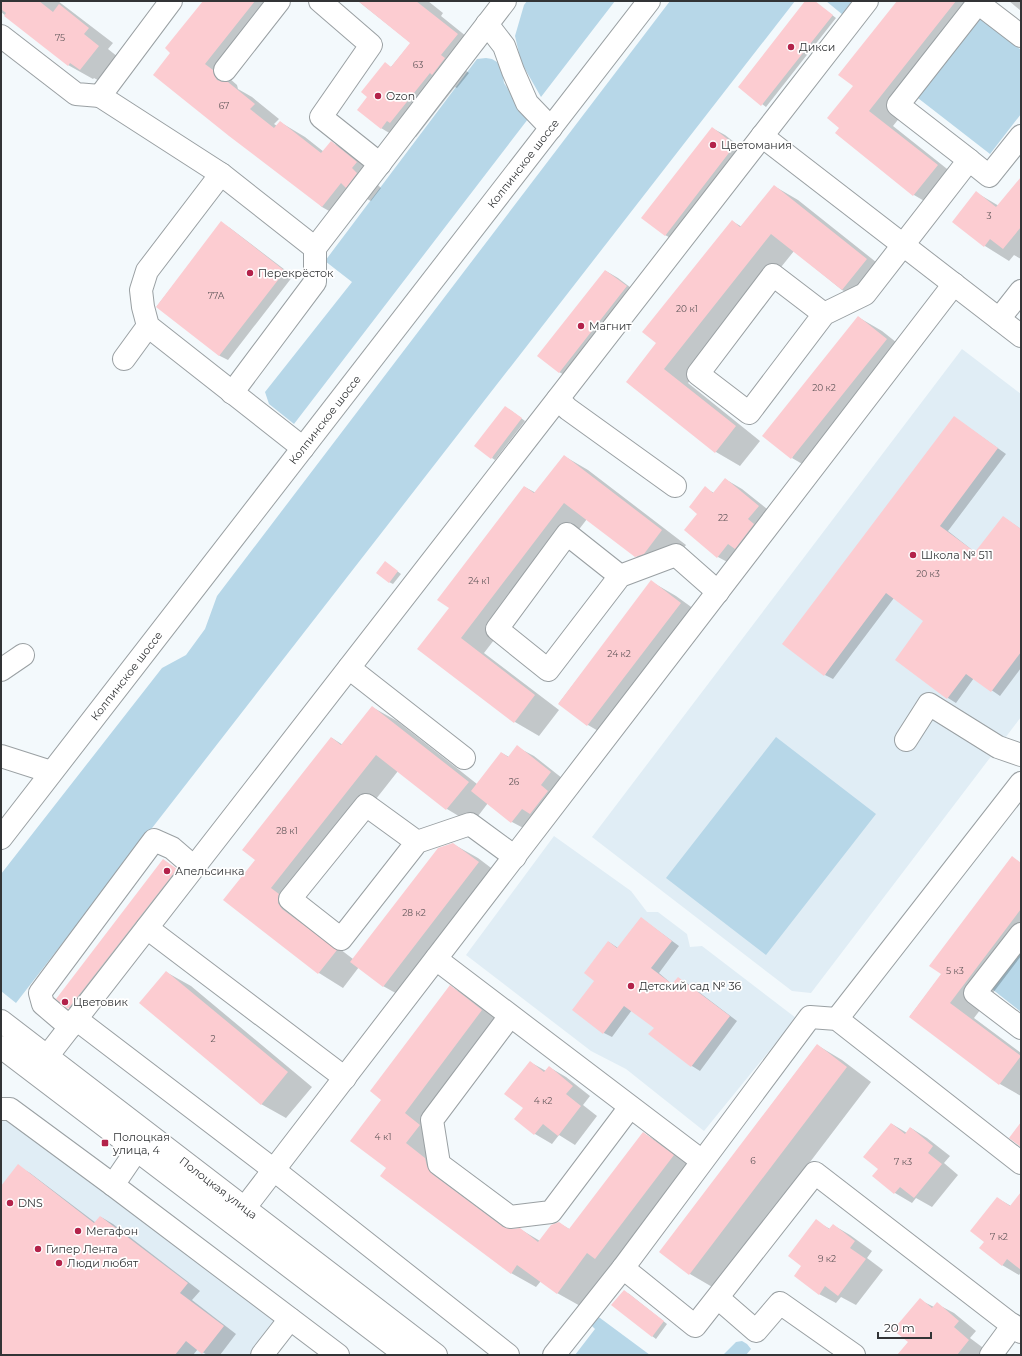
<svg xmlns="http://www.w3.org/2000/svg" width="1022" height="1356" viewBox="0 0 1022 1356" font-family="Montserrat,sans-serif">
	<rect width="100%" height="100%" fill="#f3f9fc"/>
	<path fill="#e0edf5" d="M962,349L1021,394V717L811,993L792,991L592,837Z
		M554,836L631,891L647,912H658L687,934L690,947L702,946L796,1018L704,1131L626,1069L591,1051L466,955Z
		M1,1104L286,1309L252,1355H1Z"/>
	<path fill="#b7d7e8" d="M527,1H615L541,97L521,62L515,36L524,5Z
		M670,1H795L16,1003L1,991V874L162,668L186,655L205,629L217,596Z
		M826,1H853L843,15Z
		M977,15L1021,50V114L990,154L914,95Z
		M486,58L492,59L497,62L502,71L504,83L528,119L294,424L269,404L265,392L352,282L325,261L477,59Z
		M776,737L876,814L766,955L666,878Z
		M1021,952V1012L992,989Z
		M596,1315L650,1355H575L595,1329L590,1324Z
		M742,1341L747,1344L751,1349L746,1355H723L736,1342Z"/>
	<path fill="#0003" d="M1,1H58L113,43L108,49L123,61L105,84L94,78L93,79L68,65L1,12Z
		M204,1H264L277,11L229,78L237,85L238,89L252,97L279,119L274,124L277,126L280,122L305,137L324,152L331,142L356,156L381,177L376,183L381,188L371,201L365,198L347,221L322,207L172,53Z
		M358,1H428L443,13L441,16L482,49L465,70L469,73L457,88L455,87L416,137L412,135L406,143L381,128L368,97L385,64L391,67L411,43Z
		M806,1H814L836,18L766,107L739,87Z
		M898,1H992L893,126L961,180L938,209L914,195L841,128L854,86Z
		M1009,1H1021V11Z
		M712,128L725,135L747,152L678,242L665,235Z
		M1021,178V259L1014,255L1009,261L985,246L953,222L977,193L999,206Z
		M774,186L798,200L891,274L867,304L842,290L794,251L688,383L760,441L740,466L716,452L627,382L658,343L732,221L742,227Z
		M222,223L230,228L293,276L228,360L220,356L157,306Z
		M606,271L618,278L639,294L572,379L559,372Z
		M858,317L882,331L911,354L816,472L792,458Z
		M509,409L525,421L495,460L492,458Z
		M954,417L1006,454L948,531L976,553L1003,517L1021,529V668L1000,696L974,678L956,703L948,698L925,621L894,598L833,679L825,675Z
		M564,456L588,470L686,545L669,567L661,570L636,556L587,519L484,653L559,710L539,736L515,722L419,649L450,608L525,487L536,493Z
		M725,479L742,489L776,516L735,566L718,557L699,514L705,488L714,493Z
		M389,565L401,574L393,584L389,582Z
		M652,582L676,596L705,617L612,739L588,725L559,703Z
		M372,707L397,721L477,784L502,753L509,757L517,747L534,756L567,782L529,831L512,822L488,803L472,824L447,809L398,771L295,902L307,924L353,959L453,844L478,858L503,877L408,1000L383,986L359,967L343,988L319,973L225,900L256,860L332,738L343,745Z
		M1012,858L1021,863V956L974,1018L1021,1053V1096L1000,1084L910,1016L942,974Z
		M167,863L180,872L72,1010L69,1008L58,999Z
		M641,918L679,946L659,973L673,985L678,978L687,983L737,1021L700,1071L692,1066L655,1028L632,1010L612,1037L604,1033L595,981L609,942L618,948Z
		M166,972L191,986L312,1087L286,1118L261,1104Z
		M450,986L474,1000L506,1024L429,1128L456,1189L511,1230L520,1229L540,1241L559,1223L571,1230L643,1133L667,1147L698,1170L582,1307L557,1293L541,1281L536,1287L511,1273L388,1168L383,1100Z
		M817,1045L842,1060L871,1082L714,1288L690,1274L660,1252Z
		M530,1062L546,1071L549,1067L566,1077L590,1096L583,1105L597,1116L575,1145L559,1135L552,1144L535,1134L515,1119L524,1108Z
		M892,1124L907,1133L911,1128L927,1138L950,1156L944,1163L958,1175L932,1207L916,1198L912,1203L895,1193L874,1176L879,1169Z
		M18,1166L30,1173L96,1223L101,1217L113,1224L200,1291L192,1300L236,1334L220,1355H207L198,1349L193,1355H1V1187Z
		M997,1198L1011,1206L1021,1205V1272L1019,1275L1002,1265L985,1242Z
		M816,1221L830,1229L833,1225L850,1235L872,1251L867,1258L883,1270L856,1305L841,1297L836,1303L819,1294L802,1266Z
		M628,1293L667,1324L656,1339L652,1336Z
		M920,1300L934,1307L937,1304L954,1313L976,1331L970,1338L986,1350L982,1355H905Z"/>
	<path fill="#fcccd1" d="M1,1H39L53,12L59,4L89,28L84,34L99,46L80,70L70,63L68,66L4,16L6,13L1,9Z
		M203,1H255L205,64L213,70L214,75L217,80L223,82H228L255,104L250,109L274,128L280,121L321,153L331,141L357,162L352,168L357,173L346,188L341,183L322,207L229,136L153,75L170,53L165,48Z
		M358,1H416L458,34L441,55L445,58L432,75L430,73L390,123L387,121L381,129L357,110L367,97L361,92L385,62L391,67L410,43Z
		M805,1H815L833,15L761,106L738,87Z
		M897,1H956L869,111L938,165L913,196L835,133L839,128L827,118L853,86L838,75Z
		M712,127L735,145L665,236L641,218Z
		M1021,177V227L1003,249L990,239L984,247L952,222L976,191L996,207Z
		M774,185L867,259L842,290L771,234L664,369L736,426L715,453L626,382L656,343L642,332L732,220L740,227Z
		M221,221L285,271L219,356L156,307Z
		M605,270L627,286L559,373L537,356Z
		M858,316L887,339L791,459L762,436Z
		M505,406L522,418L491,459L474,446Z
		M954,416L998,448L940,526L975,552L1003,516L1021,529V652L991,692L966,674L947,699L895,660L923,621L886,593L824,676L782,644Z
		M564,455L662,530L644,554L635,557L564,503L461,638L535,695L514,723L417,649L449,608L437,600L524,486L534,493Z
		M725,478L759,506L748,519L754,524L735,549L728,544L717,558L684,530L697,514L689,507L705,486L713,493Z
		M385,561L398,571L389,583L376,573Z
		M651,580L681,603L587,726L558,704Z
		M372,706L469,782L446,810L376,755L271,888L279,894L278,898V903L282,909L337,950L318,974L223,900L255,860L242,850L331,737L341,745Z
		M517,745L551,772L541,785L548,791L530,814L522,809L511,823L471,791L501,752L508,757Z
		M453,843L479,862L383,987L350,962L438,848Z
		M1012,856L1021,863V909L950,1003L1021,1056L999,1085L909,1017L941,974L929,966Z
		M163,859L177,869L68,1009L56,999Z
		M641,917L672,941L651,968L672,984L678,977L730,1016L691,1067L648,1034L654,1028L624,1006L603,1034L572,1010L594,981L584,973L608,941L617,948Z
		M166,971L288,1072L261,1105L139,1003Z
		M450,985L482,1010L405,1113L420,1125L406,1143L425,1158L427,1166L432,1174L503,1227L511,1229L520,1228L538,1242L551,1225L559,1222L569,1229L643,1132L674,1155L595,1259L587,1253L557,1294L517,1265L511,1274L380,1176L386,1168L350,1141L381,1100L370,1091Z
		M817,1044L847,1067L689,1275L659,1252Z
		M530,1061L544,1072L549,1066L573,1086L566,1094L581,1106L558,1136L543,1124L534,1135L514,1119L523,1108L504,1094Z
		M1021,1122V1147L1009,1138Z
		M891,1123L905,1134L910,1127L933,1146L928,1153L942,1164L914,1198L900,1187L894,1194L872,1176L878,1169L863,1157Z
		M18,1164L94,1223L100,1216L188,1283L180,1293L224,1326L202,1354L186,1341L175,1355H1V1186Z
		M1021,1192V1270L1007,1259L1002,1266L979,1248L984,1242L970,1231L997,1197L1010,1206Z
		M816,1219L829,1229L833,1224L855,1241L850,1248L866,1259L838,1296L825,1286L819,1295L794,1276L801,1266L788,1256Z
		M624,1290L664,1321L652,1337L611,1305Z
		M920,1298L932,1308L937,1302L959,1321L954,1327L969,1340L957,1355H897L908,1342L893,1330Z"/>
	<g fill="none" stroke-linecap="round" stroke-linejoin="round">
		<g stroke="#9aa0a3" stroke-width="24">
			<g id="minor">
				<path d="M171,1L100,96L221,174L315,248"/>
				<path d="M320,1L371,45L321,117L380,164"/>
				<path d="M487,24L504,46L513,71L527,103L551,128"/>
				<path d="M1,36L76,94L100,96"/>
				<path d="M225,70L279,1"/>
				<path d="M762,136L1021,336"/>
				<path d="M969,160L989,176L1021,136"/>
				<path d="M221,174L147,271L141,290L143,307L148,326L303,448"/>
				<path d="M824,314L773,275L698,374L749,413L824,314L865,294L969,160L898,105L978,3L1021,36"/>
				<path d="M999,319L1021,291"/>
				<path d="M124,359L148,326"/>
				<path d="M232,393L315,282V248L505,1"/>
				<path d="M558,399L568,409L675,486"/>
				<path d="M620,576L567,534L497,629L548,670L620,576L676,555L718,592"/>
				<path d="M349,668L464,758"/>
				<path d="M1,670L23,655"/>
				<path d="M906,740L929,704L998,747L1021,755"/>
				<path d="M1,756L51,772"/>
				<path d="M417,842L366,805L290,899L341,939L417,842L470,824L515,857"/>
				<path d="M147,928L345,1078"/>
				<path d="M1021,934L975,993L1021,1028"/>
				<path d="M436,959L702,1161"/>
				<path d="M510,1016L432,1120L439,1164L510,1217L551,1212L630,1107"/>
				<path d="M76,1019L274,1170L508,1355"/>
				<path d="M837,1019L1021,783"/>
				<path id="s1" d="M1,1021L436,1355"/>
				<path d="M70,1027L43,1004L40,993L154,840L172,848L194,867"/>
				<path d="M1,1047L406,1355"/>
				<path d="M35,1072L867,1"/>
				<path d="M1,1109H10L113,1185L338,1355"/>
				<path d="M113,1185L145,1138"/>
				<path d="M233,1223L954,284"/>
				<path d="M623,1268L695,1326L815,1173L1021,1332"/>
				<path d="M718,1298L756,1331L780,1303L854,1355"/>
				<path d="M262,1355L290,1319"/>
				<path d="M554,1355L623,1268L810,1017L837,1019L1021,1163"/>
				<path d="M991,1355L1013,1325"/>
			</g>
		</g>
		<g stroke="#9aa0a3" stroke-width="24">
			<g id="major">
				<path id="s2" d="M1,838L649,1"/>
			</g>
		</g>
		<use href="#minor" stroke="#fff" stroke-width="22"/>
		<use href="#major" stroke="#fff" stroke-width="22"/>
	</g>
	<g fill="#b3224a" stroke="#fff" stroke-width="1.5">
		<circle cx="791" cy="47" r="4"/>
		<circle cx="378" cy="96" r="4"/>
		<circle cx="713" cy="145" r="4"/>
		<circle cx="250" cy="273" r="4"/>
		<circle cx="581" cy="326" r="4"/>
		<circle cx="913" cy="555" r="4"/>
		<circle cx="167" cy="871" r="4"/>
		<circle cx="631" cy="986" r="4"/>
		<circle cx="65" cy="1002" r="4"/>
		<rect x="101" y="1139" width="8" height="8" rx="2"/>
		<circle cx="10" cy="1203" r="4"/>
		<circle cx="78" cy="1231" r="4"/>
		<circle cx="38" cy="1249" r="4"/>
		<circle cx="59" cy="1263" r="4"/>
	</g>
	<g text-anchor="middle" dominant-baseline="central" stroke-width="3.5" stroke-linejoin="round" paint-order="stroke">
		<g font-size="9" fill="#645a5d">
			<text x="60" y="37">75</text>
			<text x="418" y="64">63</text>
			<text x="224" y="105">67</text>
			<text x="989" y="215">3</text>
			<text x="216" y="295">77А</text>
			<text x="687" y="308">20 к1</text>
			<text x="824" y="387">20 к2</text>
			<text x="723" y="517">22</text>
			<text x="928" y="573">20 к3</text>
			<text x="479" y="580">24 к1</text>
			<text x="619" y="653">24 к2</text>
			<text x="514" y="781">26</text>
			<text x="287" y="830">28 к1</text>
			<text x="414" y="912">28 к2</text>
			<text x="955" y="970">5 к3</text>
			<text x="213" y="1038">2</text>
			<text x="543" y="1100">4 к2</text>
			<text x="383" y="1136">4 к1</text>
			<text x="753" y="1160">6</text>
			<text x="903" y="1161">7 к3</text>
			<text x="999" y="1236">7 к2</text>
			<text x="827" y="1258">9 к2</text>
		</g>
		<g font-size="11" fill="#323436" stroke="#fff" text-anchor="start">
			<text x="799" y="47">Дикси</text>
			<text x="386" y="96">Ozon</text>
			<text x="721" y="145">Цветомания</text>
			<text x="258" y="273">Перекрёсток</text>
			<text x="589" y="326">Магнит</text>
			<text x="921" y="555">Школа № 511</text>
			<text x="175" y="871">Апельсинка</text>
			<text x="639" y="986">Детский сад № 36</text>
			<text x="73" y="1002">Цветовик</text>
			<text x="113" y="1137">Полоцкая<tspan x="113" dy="13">улица, 4</tspan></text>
			<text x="18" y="1203">DNS</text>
			<text x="86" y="1231">Мегафон</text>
			<text x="46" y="1249">Гипер Лента</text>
			<text x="67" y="1263">Люди любят</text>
		</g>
		<g font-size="11" fill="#323436" stroke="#fff">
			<text stroke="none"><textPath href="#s2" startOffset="853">Колпинское шоссе</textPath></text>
			<text stroke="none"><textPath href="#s2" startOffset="529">Колпинское шоссе</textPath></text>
			<text stroke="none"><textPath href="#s2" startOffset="205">Колпинское шоссе</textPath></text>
			<text stroke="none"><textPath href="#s1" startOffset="274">Полоцкая улица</textPath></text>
		</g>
	</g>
	<rect width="1022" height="1356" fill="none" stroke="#323436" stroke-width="4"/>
	<path d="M878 1332v6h53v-6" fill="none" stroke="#323436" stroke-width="2"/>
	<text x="884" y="1332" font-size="12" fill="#323436" stroke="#ffffff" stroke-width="3" paint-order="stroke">20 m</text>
</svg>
